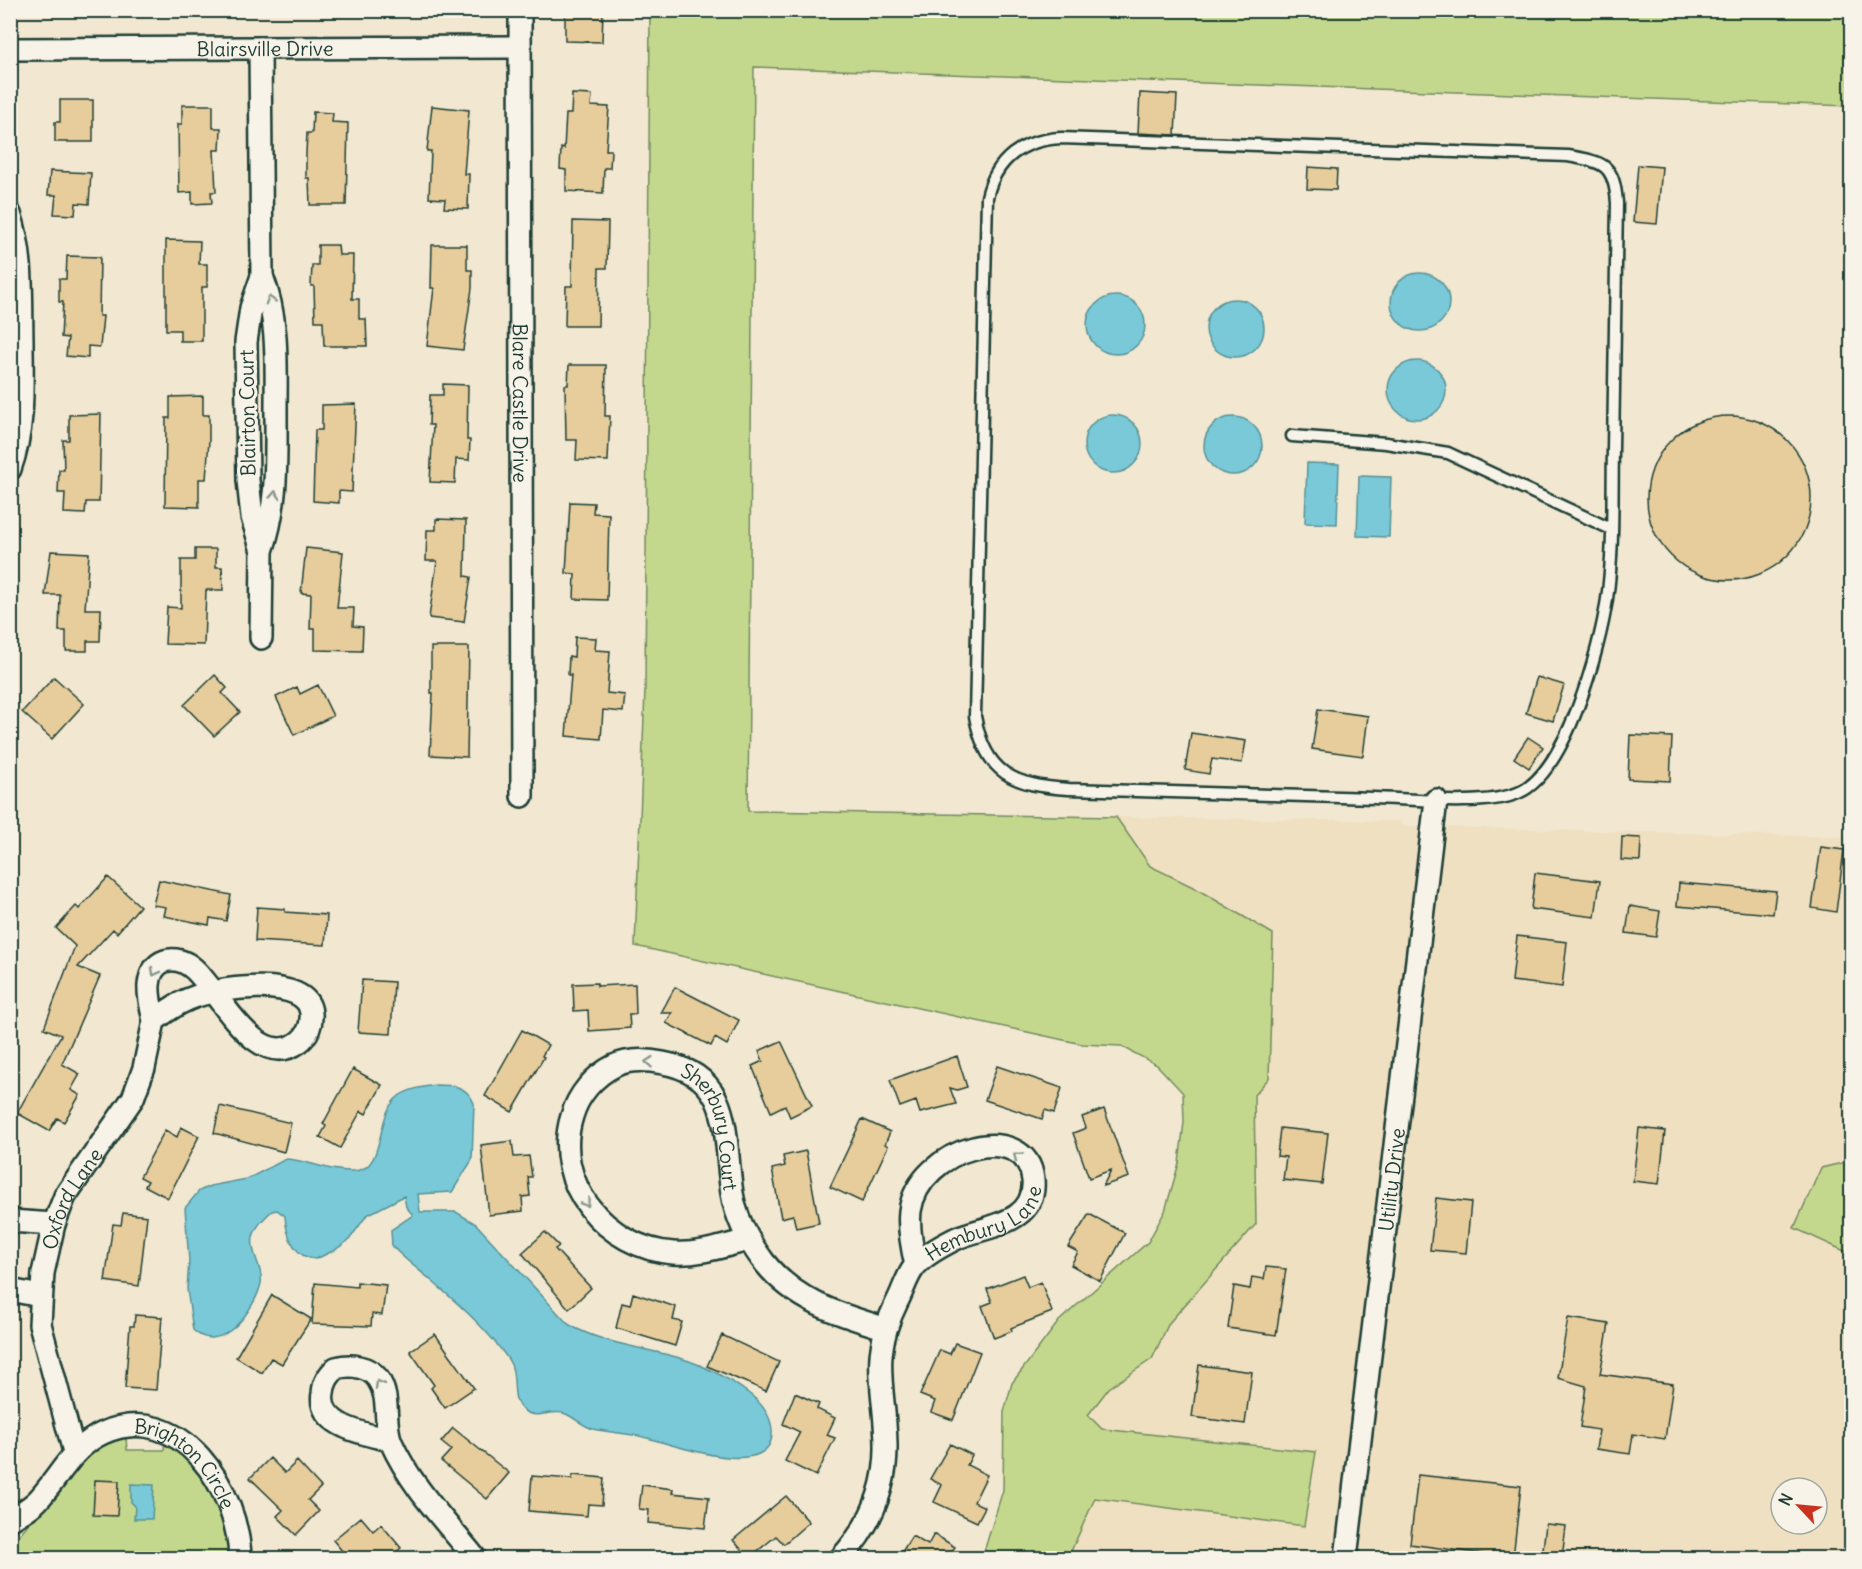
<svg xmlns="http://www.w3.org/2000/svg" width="1862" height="1569" viewBox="0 0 1862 1569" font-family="Delius,sans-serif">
	<rect width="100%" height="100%" fill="#f2e8d1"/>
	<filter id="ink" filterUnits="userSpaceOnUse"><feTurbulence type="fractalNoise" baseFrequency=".0167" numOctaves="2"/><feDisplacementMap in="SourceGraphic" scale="12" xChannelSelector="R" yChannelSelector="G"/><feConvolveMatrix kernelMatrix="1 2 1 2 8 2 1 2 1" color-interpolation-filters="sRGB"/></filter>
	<g filter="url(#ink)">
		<path fill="#efe0c1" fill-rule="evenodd" d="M1116,817L1401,821L1402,826L1851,837V1161L1821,1168L1839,1248L1851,1254V1558H1068L1095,1498L1304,1526L1315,1452L1102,1429L1088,1415L1109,1388L1152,1359L1169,1323L1256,1224L1254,1095L1273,934L1195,888L1150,866ZM1781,1488H1817V1524H1781Z"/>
		<path fill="#c4d88d" stroke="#728a60" stroke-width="1.5" d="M650,11H1851V106L754,67L748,811L1116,817L1150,866L1195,888L1273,934L1269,1078L1254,1095L1256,1224L1169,1323L1152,1359L1109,1388L1088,1415L1102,1429L1316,1452L1304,1526L1095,1498L1068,1558H982L1003,1490L1004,1412L1012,1383L1059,1321L1148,1242L1165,1211L1179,1163L1184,1122L1183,1093L1157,1065L1121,1046L1082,1044L635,946L645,691Z
			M1851,1161H1852L1851,1254L1794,1228L1821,1168Z
			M126,1437L127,1450H164L165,1438L207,1477L226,1527L232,1558H11V1545L78,1462L102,1443Z"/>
		<path fill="#7ac9d8" stroke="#569196" stroke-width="1.5" d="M1391 302a29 29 0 1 1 58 0a29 29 0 1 1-58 0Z
			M1087 325a29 29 0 1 1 58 0a29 29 0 1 1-58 0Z
			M1206 328a29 29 0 1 1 58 0a29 29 0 1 1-58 0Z
			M1388 390a29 29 0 1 1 58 0a29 29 0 1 1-58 0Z
			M1084 444a29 29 0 1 1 58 0a29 29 0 1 1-58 0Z
			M1204 446a29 29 0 1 1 58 0a29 29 0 1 1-58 0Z
			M1307,463L1339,464L1337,524L1305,523Z
			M1359,476L1391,477L1389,537L1357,536Z
			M435,1085C453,1085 466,1085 474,1103L472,1160L452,1192L418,1194L420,1212H456L476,1224L568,1324C602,1344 642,1347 680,1358C704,1365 732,1380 752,1396C763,1405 773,1419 772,1434C770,1481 672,1444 647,1438C629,1433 611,1433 593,1429C583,1426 575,1418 566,1414C553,1408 539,1420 526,1412C507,1402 520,1375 508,1359C486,1327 455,1301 426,1276C414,1266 402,1257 392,1246L391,1230L413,1215L406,1207L404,1196L367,1215L349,1240L335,1250L316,1259C294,1258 286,1234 285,1216L277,1210L272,1211C264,1218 255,1227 253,1237C250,1254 264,1269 261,1283C256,1308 221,1357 193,1330L187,1289L189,1261L185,1208L199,1191L210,1186L247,1179L286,1159C310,1160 326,1172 354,1171C387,1170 374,1114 399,1096C409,1089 422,1087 435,1085Z
			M131,1484L154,1485L152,1519H134L135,1506L131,1502Z"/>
		<path fill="#e7cd9c" stroke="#1f3d34" stroke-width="1.5" d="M565,10H603L602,42L565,41Z
			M1140,93L1177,95L1175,135L1138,133Z
			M572,94L592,95L591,106L609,107L606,150H611L610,168H604L603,193L566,191V170L560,169L561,148L564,149L566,114H571Z
			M60,100H93V142H55V122H60Z
			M182,105H213V128H221L220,150H214L216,192H211L212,203L192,204V192L179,193L178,124H182Z
			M432,106L469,110L464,174H469L468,209L444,208L445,199L429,198L431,151H427Z
			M313,112L333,113L332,122L348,123L346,205H310L309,178H306V153L307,133H312Z
			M1638,165L1662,167L1657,224L1633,222Z
			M1308,167L1337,169L1336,190L1307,189Z
			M50,171L91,173L89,204L76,203L75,215L54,214L56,195H48Z
			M573,221L608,222L607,268H599L598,326H565L566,286H572Z
			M166,240L200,241L199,264H207V287H202V341H180V330H166Z
			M318,245H338L339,255H353L352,299H359V319H366L367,346H324L323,321H315L314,286H311L312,265H318Z
			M432,245H467V270H472V288L463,350L427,346L434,288H431Z
			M67,256L100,257L99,316H103L100,347L88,346V358L66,356L68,338L61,337L63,302H59V279H66Z
			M569,365H606L605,416H610L608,461L576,460L577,440H566L565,385H568Z
			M443,384L468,385L467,440H470L469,460L456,459L455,483L430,482L433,425H429L430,395H443Z
			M203,396V415H209V441L206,479H199V507L165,506L166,418H170V397Z
			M356,404L352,492L339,491V503L313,501L315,430H322V405Z
			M101,414L99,502H86L85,514L64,513L65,493H58L59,470H64L63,440H69V415Z
			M1647 498a82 82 0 1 1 164 0a82 82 0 1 1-164 0Z
			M570,502L594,503L593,513L609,514L607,600L574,599L575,574L566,573Z
			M436,519L466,520L465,576L471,577L464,622L429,618L437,561H426L427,530H436Z
			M306,548L343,552L337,608H354L353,626L363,627L362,651L315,650V629H310L311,594L301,593Z
			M195,549H216V567H222L223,590H206L204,645L165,644L167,607L181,608V560H195Z
			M51,551L89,553L85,609H101L100,641H87V651H66V631H59L60,595H45Z
			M575,637L596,638L595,650L610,651L607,693L625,695L623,712L603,710L601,739L566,736L571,675H568L569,656L574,657Z
			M431,647H469L467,757L430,755L433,693H431Z
			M215,675L227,688L222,693L240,712L214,736L184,705Z
			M54,677L84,704L52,739L22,712Z
			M1537,677L1564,685L1553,721L1526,713Z
			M318,685L333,716L294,735L276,697L297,687L300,694Z
			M1318,709L1368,716L1363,756L1312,749Z
			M1191,733L1246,741L1242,763L1212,759L1209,774L1185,770Z
			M1630,735L1672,737L1670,781L1628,779Z
			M1528,737L1543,747L1529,768L1514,758Z
			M1622,837L1641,838L1640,861L1621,860Z
			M1821,847L1844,850L1836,912L1812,908Z
			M1535,873L1600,881L1595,917L1531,909Z
			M108,877L140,906L117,933L113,929L78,967L100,976L62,1064L80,1074L71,1090L80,1095L64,1122L57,1118L49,1131L17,1113L61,1035L44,1028L75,946L56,928L76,906L79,909Z
			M159,880L231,895L226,921L210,918L209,925L164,916L166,907L153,905Z
			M1679,883L1776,891L1773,914L1677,906Z
			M1630,906L1660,911L1656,937L1626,933Z
			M257,907L285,909V912L327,915L325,945L255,941Z
			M1517,936L1567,942L1562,987L1512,981Z
			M362,980L394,982L391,1034L358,1032Z
			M597,983V986L635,984L636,1014H629L630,1028L589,1031L588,1010L574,1011L573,984Z
			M675,987L739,1020L727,1045L715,1038L711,1046L666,1023L672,1013H661Z
			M522,1030L548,1045L542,1056L544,1057L512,1112L485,1096Z
			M781,1041L812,1106L790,1117L785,1105L771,1112L752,1066L763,1061L759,1051Z
			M957,1056L967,1087L957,1090L950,1088L956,1104L920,1113L916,1101L900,1107L890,1080Z
			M997,1066L1062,1088L1054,1113L1045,1110L1042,1119L985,1100Z
			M353,1069L382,1085L366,1114L361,1111L340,1148L320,1137L326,1126L323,1124Z
			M220,1106L291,1123L284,1152L214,1133Z
			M1104,1109L1129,1177L1103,1186L1111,1170L1089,1178L1073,1133L1086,1128L1082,1117Z
			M862,1119L890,1132L885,1144L888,1146L862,1202L830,1187Z
			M181,1127L199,1136L168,1198L145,1186L148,1181L140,1177L165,1130L177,1137Z
			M1280,1128L1328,1133L1322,1184L1283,1180L1286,1157L1277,1156Z
			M1639,1128L1665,1131L1659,1184L1633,1181Z
			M512,1141L514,1157L529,1156L532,1177H528L530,1196L522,1197L523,1211L489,1215L481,1145Z
			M806,1151L819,1223L796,1228L793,1215L781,1218L772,1169L785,1166L783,1156Z
			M1436,1198L1471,1202L1466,1253L1430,1250Z
			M123,1213L147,1216L139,1286L105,1281L113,1224L121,1225Z
			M1089,1214L1125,1233L1100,1281L1071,1265L1078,1252L1068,1247Z
			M545,1232L559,1246L555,1249L591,1288L569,1309L522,1253Z
			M1266,1267L1286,1269L1276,1335L1228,1328L1234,1286L1250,1289L1252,1277L1264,1279Z
			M1023,1275L1028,1287L1041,1282L1052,1312L1011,1328L1012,1331L994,1338L982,1306L992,1302L987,1289Z
			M357,1282L386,1285L382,1315L372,1314L371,1326L312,1324L315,1283L357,1287Z
			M633,1293L676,1307L673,1320L682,1322L675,1346L616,1328L622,1303L630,1305Z
			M272,1295L311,1319L282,1364L271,1358L262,1373L236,1357Z
			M135,1315L162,1317L156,1390L125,1388L130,1326H134Z
			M1568,1318L1609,1324L1600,1374L1673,1384L1665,1439L1633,1434L1630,1454L1596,1449L1599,1430L1580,1427L1586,1386L1558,1378Z
			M435,1334L474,1388L445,1408L431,1388L434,1385L410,1351Z
			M722,1335L779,1362L766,1391L707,1366Z
			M955,1343L980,1352L953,1420L931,1412L935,1401L920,1395L940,1350L950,1354Z
			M1199,1365L1252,1372L1245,1424L1192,1417Z
			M795,1393L819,1404L817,1409L835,1418L827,1435L835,1438L816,1476L785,1461L800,1432L783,1424Z
			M453,1428L509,1473L487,1499L441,1461L451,1450L441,1442Z
			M950,1444L972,1455L967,1465L987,1475L974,1502L985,1507L977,1522L934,1502L942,1485L930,1479Z
			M270,1458L285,1473L297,1461L321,1487L308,1500L319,1511L296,1535L277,1516L283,1510L250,1478Z
			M573,1475L604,1478L602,1505L588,1504L587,1516L529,1511L532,1476L572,1479Z
			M1418,1475L1521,1486L1513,1558L1410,1544Z
			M95,1480L119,1481L117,1516L93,1515Z
			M642,1485L673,1489L672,1493L709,1497L705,1528L648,1523L649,1510L639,1509Z
			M786,1496L809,1522L784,1544L776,1536L749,1558L733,1540Z
			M361,1517L373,1531L381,1524L401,1548L389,1558H348L333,1540Z
			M1546,1524L1566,1526L1562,1558H1542Z
			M934,1534L955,1547L948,1557L950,1558H898L912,1536L928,1545Z"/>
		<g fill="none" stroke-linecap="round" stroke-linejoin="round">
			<g stroke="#1f3d34" stroke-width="15">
				<path id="service" d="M1061,138L1568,156C1604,162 1614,164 1617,203C1616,285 1614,367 1613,449C1612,499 1614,550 1607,599C1600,648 1566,774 1518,793C1484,807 1412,799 1374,798C1272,795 1171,792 1069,789C1014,786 985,774 975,716L987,197C996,159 1022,140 1061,138Z
					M1292,436L1386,443L1448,453L1611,529"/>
			</g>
			<g stroke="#1f3d34" stroke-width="26">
				<g id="minor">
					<path id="s1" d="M520,10L522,796"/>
					<path d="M260,48L262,276"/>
					<path id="s2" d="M10,49L520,47"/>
					<path d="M10,214C24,255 21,298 22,341C22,384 25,428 10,469"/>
					<path d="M261,638L262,551L252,517L248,480L246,342L251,308L262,276C279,320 276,364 276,411C276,460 278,505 262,551"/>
					<path d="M10,1221L54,1224"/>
					<path id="s3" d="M748,1240C724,1246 698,1255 673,1253C607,1248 551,1183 572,1116C578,1095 594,1076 614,1066C628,1059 648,1060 663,1063C735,1076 723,1137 732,1193C736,1218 748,1241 764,1262C795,1301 837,1314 884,1328"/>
					<path d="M10,1290L40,1296"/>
					<path d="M390,1440C367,1434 317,1427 323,1393C324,1382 328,1376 336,1368C351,1364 369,1366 378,1379C391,1398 383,1423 391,1442C410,1485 446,1522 475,1558"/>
					<path id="s4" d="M74,1452L40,1324L43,1273L54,1224L65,1196L133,1098L144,1068L154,1021C166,1011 181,1001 197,996C221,988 308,975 311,1013C312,1024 308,1035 299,1042C256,1073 219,991 194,969C175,952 151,959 149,985C148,997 152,1010 154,1021"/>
					<path id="s5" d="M10,1520C19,1514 29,1509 37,1501C59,1478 72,1447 103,1433C181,1399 238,1490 240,1558"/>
					<path id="s6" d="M841,1558C870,1526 887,1488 886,1444C885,1386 869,1358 897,1302C903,1291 907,1275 915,1266C924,1255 945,1244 957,1238C985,1226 1037,1224 1033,1180C1027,1118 919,1147 910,1211C908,1228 912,1248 916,1265"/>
					<path id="s7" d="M1346,1558L1436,800"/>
				</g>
			</g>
			<use href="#service" stroke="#f7f3e8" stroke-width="10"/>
			<use href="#minor" stroke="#f7f3e8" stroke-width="21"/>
		</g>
		<defs><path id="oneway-chevron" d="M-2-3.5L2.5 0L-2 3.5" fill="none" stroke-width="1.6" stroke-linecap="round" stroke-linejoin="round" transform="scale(1.5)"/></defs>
		<g stroke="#8b988e">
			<use href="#oneway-chevron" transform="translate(270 300) rotate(-106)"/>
			<use href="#oneway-chevron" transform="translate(275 495) rotate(-86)"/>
			<use href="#oneway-chevron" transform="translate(155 972) rotate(119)"/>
			<use href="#oneway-chevron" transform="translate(649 1062) rotate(-176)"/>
			<use href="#oneway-chevron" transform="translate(1017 1156) rotate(-142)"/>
			<use href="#oneway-chevron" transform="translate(586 1203) rotate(57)"/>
			<use href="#oneway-chevron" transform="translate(379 1384) rotate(-120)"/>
		</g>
	</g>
	<g text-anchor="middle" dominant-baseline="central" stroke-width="6" stroke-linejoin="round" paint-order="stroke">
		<g font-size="20" fill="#1f3d34" stroke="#f7f3e8">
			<text stroke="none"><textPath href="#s2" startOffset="255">Blairsville Drive</textPath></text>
			<text stroke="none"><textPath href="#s1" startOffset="393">Blare Castle Drive</textPath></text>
			<text transform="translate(247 413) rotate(-91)">Blairton Court</text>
			<text stroke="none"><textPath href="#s3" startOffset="478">Sherbury Court</textPath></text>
			<text stroke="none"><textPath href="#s7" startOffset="381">Utility Drive</textPath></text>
			<text stroke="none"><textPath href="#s4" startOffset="264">Oxford Lane</textPath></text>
			<text stroke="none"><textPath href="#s6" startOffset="394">Hembury Lane</textPath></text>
			<text stroke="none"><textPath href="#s5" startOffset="228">Brighton Circle</textPath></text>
		</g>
	</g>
	<rect width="1862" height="1569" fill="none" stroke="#f7f3e8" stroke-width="36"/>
	<rect x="18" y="18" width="1826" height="1533" fill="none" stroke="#1f3d34" stroke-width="2" filter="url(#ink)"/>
	<g transform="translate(1799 1506) rotate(296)"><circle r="28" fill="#f7f3e8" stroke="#a1aaa0" stroke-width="1.5"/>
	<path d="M0-4.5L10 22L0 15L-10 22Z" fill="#c8321e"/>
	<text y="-9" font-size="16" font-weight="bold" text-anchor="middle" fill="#1f3d34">N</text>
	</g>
</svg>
